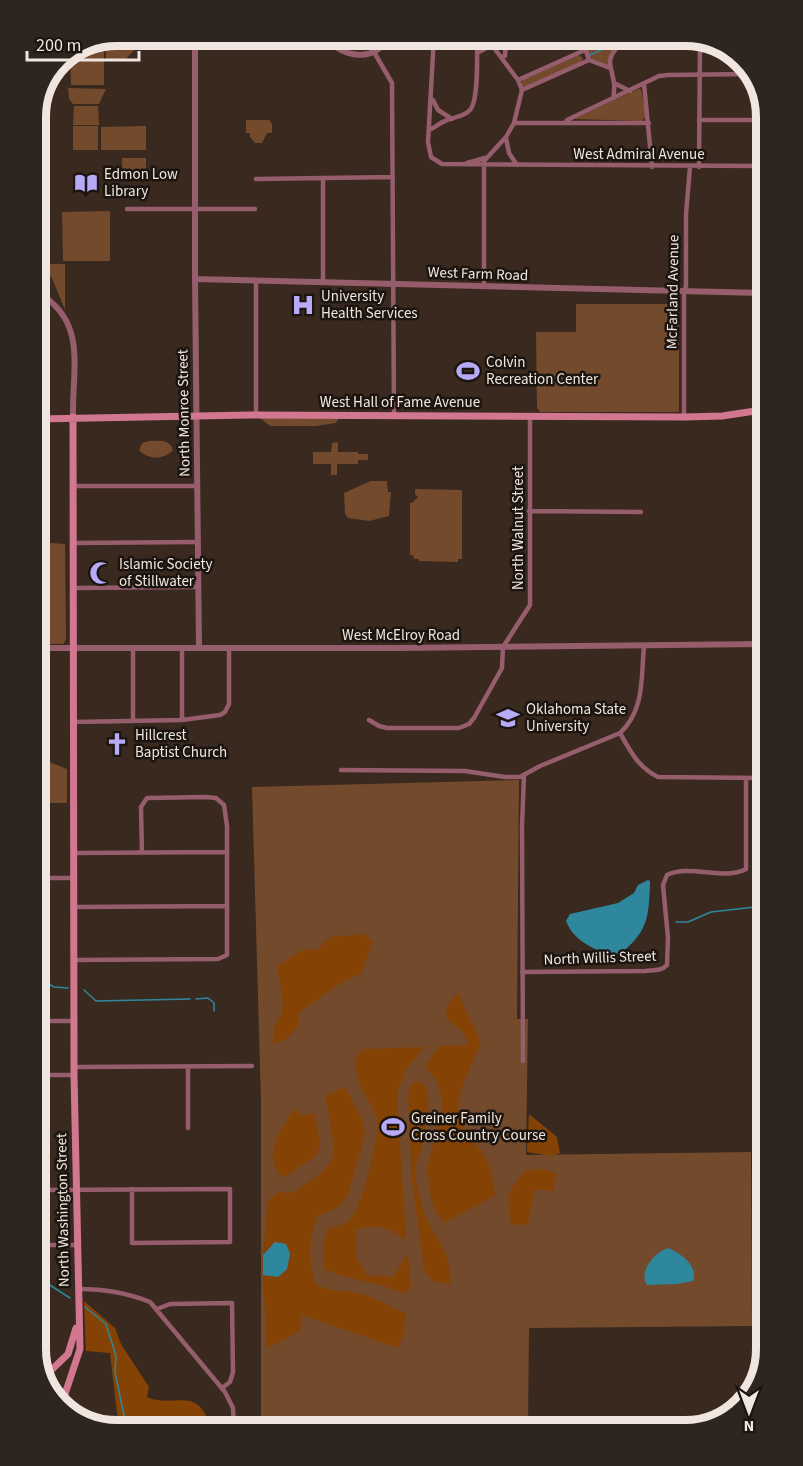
<svg xmlns="http://www.w3.org/2000/svg" width="803" height="1466" viewBox="0 0 803 1466" font-family="'Source Sans 3',sans-serif">
	<rect width="100%" height="100%" fill="#39291f"/>
	<path fill="#744a2c" d="M118,36H189V49L136,48L126,59H106V41Z
		M591,36C600,36 612,38 617,46L608,66L590,58L587,51L591,42Z
		M104,42V85H71L70,55Z
		M579,55L583,58L581,62L525,87L522,86V80Z
		M68,88L106,89L99,104H73L69,99Z
		M638,89H641L646,116L642,121L574,119Z
		M74,106H98L99,125H73Z
		M246,120H269L272,124V133H267L262,143H255L250,137V133H246Z
		M73,126H98V150H73Z
		M146,126V150H101V127Z
		M122,158H146V181L123,180Z
		M110,211V261H63L62,212Z
		M37,264H65V310L52,278L37,267Z
		M576,304H679V412H540L537,408L536,332H576Z
		M256,415L340,416L336,423L316,426H270Z
		M150,441C159,441 170,439 173,450C164,460 148,460 139,450L142,443Z
		M338,442V452H358V454H368V460H358V464H337V475H331V464H313V452H331L332,443Z
		M371,481H387L388,492H391L389,516L369,521L348,518L345,514L344,493Z
		M415,489L462,490V559H458V562L419,561V559H414L413,555H410V503H412L418,497L415,494Z
		M38,542L65,544L66,640L63,644H39Z
		M39,758L67,769V803H40Z
		M519,780L517,1019H528L526,1155L751,1152L752,1326L529,1328L528,1426L261,1428V1102L252,787Z
		M757,1024H765L766,1118H756Z"/>
	<path fill="#844305" d="M365,934L373,941L361,974L344,981L299,1012V1025L286,1039L273,1044V1030L281,1015L283,1002L277,966L304,949L317,950L330,937Z
		M458,993L481,1043C474,1062 462,1080 459,1100C455,1126 478,1141 488,1163C492,1173 493,1185 496,1195L444,1223C441,1218 436,1213 434,1207C431,1200 427,1174 428,1166C434,1130 457,1098 425,1067L439,1046L468,1045L464,1033L446,1018L447,1006Z
		M425,1047L405,1071L397,1095L406,1240C389,1228 375,1223 356,1230V1257L367,1275L393,1277L408,1254L411,1287L403,1294C378,1280 350,1282 324,1269L323,1242L329,1229C335,1226 345,1224 350,1220C361,1210 381,1133 377,1119C369,1096 355,1086 355,1059L363,1049Z
		M419,1081L426,1086C431,1106 427,1126 422,1145C420,1154 415,1163 415,1172C416,1186 420,1200 424,1212C435,1241 452,1250 450,1285L432,1281L424,1269L412,1181L408,1093L412,1083Z
		M345,1087L363,1121L365,1134L348,1195L340,1206L317,1217C308,1240 309,1261 315,1284C334,1293 340,1289 357,1293C375,1297 390,1306 406,1314L402,1339L397,1348L302,1315L300,1331L267,1348L263,1275L278,1276L275,1242L263,1255L268,1200L279,1192L293,1193C305,1184 327,1172 332,1158C337,1145 327,1110 325,1096Z
		M295,1109L301,1115L315,1114L320,1145L316,1156L283,1178C267,1160 272,1147 282,1129C287,1121 288,1116 295,1109Z
		M529,1114L557,1137L560,1153L551,1156L527,1152Z
		M542,1169L557,1174L553,1191L534,1190L528,1224L511,1225L508,1193L524,1171Z
		M84,1301L115,1328L121,1344L149,1387L147,1397C173,1409 196,1385 209,1423L203,1427V1429L119,1430L110,1353L86,1351Z"/>
	<path fill="#2f879e" d="M648,880L650,881C649,918 648,933 617,956L611,957C593,947 575,943 566,921L570,914L618,903L634,893L638,885Z
		M275,1242L286,1244L290,1254L287,1269L278,1277L263,1275V1255Z
		M668,1248C680,1253 699,1266 693,1281L677,1284L647,1285C638,1271 655,1252 668,1248Z"/>
	<g fill="none" stroke-linecap="round" stroke-linejoin="round">
		<path stroke="#2f879e" stroke-width="1.5" d="M590,55L618,42
			M676,922H688L711,912L765,906
			M40,979L54,987L68,988
			M84,990L96,1001L190,999
			M196,999L208,998L214,1003V1011
			M42,1280L70,1298
			M85,1307L106,1324L116,1356L115,1372L127,1430"/>
		<path stroke="#965d6d" stroke-width="4.5" d="M434,36L428,142L431,157L442,164L761,166
			M587,36L585,48L589,60
			M609,36L621,43L639,36
			M374,52L392,83L394,416
			M477,53L509,36
			M502,57L505,56L506,38
			M518,80L585,50
			M614,83L630,91
			M644,84L652,167
			M522,90L589,60L610,68
			M614,98C613,93 615,89 614,84C612,64 603,62 621,43
			M433,100L438,110L452,119
			M699,120H761
			M514,123H649
			M566,123L567,120L659,76L668,75L751,74
			M429,130C435,128 439,123 445,121C453,117 464,117 470,110C479,101 477,50 477,36
			M506,138L509,153L517,165
			M467,163L485,158
			M699,167L700,40
			M256,179L393,177
			M127,209H255
			M323,282V178
			M484,287V161L506,137L514,123L522,90L518,80L485,36
			M256,415V280
			M684,417V291L686,286V214L690,167
			M73,486H197
			M763,498V519
			M529,511L641,512
			M73,543L197,542
			M73,588L197,587
			M182,648V720
			M133,649V721
			M369,720L379,726L387,728H459L469,724L474,718L502,668L503,647L530,605V416
			M74,722L182,720L220,715L225,712L229,704V648
			M620,733C630,751 638,767 658,777L764,778
			M341,770L465,771L505,777H520L540,766L620,733C645,710 641,677 644,646
			M75,853L226,852
			M40,878H75
			M74,907L227,906
			M75,960L218,959L227,955V826L224,805L216,798L206,797L147,798L141,807L142,853
			M522,972L645,971C653,970 662,971 667,965L668,938L663,885L667,875C690,864 725,881 746,869V779
			M41,1021H75
			M523,1061L522,826L524,775
			M75,1067L252,1066
			M41,1075H74
			M188,1128V1068
			M41,1190L230,1189V1242L132,1243V1189
			M42,1245H77
			M78,1289C102,1289 128,1293 150,1302L225,1392L233,1408L234,1427
			M157,1309L170,1304L232,1303L233,1372L230,1382L222,1388"/>
		<path stroke="#965d6d" stroke-width="6" d="M195,36V279L199,648
			M329,36V39C341,59 380,62 387,36
			M195,279L762,293
			M37,292C88,321 72,367 73,417
			M39,648H397L763,644"/>
		<path stroke="#d17790" stroke-width="7" d="M38,419L250,415L684,417L722,416L762,410
			M42,1379L68,1354L76,1328
			M62,1403L80,1349L74,1075L73,417"/>
	</g>
	<defs>
		<g id="library-bare" transform="scale(1.8)"><path d="M-6-4Q-3-5.5-.7-3.5V5Q-3 3-6 4ZM6-4Q3-5.5 .7-3.5V5Q3 3 6 4Z" fill="#b7abf8" stroke="#1b140f" stroke-width="2.5" paint-order="stroke"/></g>
		<g id="hospital-bare" transform="scale(1.8)"><path d="M-5-5h3v3.5h4V-5h3V5h-3V1.5h-4V5h-3Z" fill="#b7abf8" stroke="#1b140f" stroke-width="2.5" paint-order="stroke"/></g>
		<g id="stadium-bare" transform="scale(1.8)"><path d="M0-5a6.5 5 0 1 0 0 10a6.5 5 0 1 0 0-10ZM-3.5-1.8h7v3.6h-7Z" fill="#b7abf8" stroke="#1b140f" stroke-width="2.5" paint-order="stroke"/></g>
		<g id="mosque-bare" transform="scale(1.8)"><path d="M3.5-4.9A6 6 0 1 0 3.5 4.9A5 5 0 1 1 3.5-4.9Z" fill="#b7abf8" stroke="#1b140f" stroke-width="2.5" paint-order="stroke"/></g>
		<g id="university-bare" transform="scale(1.8)"><path d="M0-5L7-2L0 1L-7-2ZM-4 1L0 2.5L4 1V4Q0 6-4 4Z" fill="#b7abf8" stroke="#1b140f" stroke-width="2.5" paint-order="stroke"/></g>
		<g id="church-bare" transform="scale(1.8)"><path d="M-1.2-6h2.4v3.5h3.3v2.4h-3.3V6h-2.4V-.1h-3.3v-2.4h3.3Z" fill="#b7abf8" stroke="#1b140f" stroke-width="2.5" paint-order="stroke"/></g>
	</defs>
	<g fill-rule="evenodd">
		<use href="#library-bare" x="86" y="183"/>
		<use href="#hospital-bare" x="303" y="305"/>
		<use href="#stadium-bare" x="468" y="371"/>
		<use href="#mosque-bare" x="101" y="573"/>
		<use href="#university-bare" x="508" y="718"/>
		<use href="#church-bare" x="117" y="744"/>
		<use href="#stadium-bare" x="393" y="1127"/>
	</g>
	<g text-anchor="middle" dominant-baseline="central" stroke-width="5" stroke-linejoin="round" paint-order="stroke">
		<g font-size="15" fill="#f0e6df" stroke="#1b140f">
			<text x="639" y="154">West Admiral Avenue</text>
			<text transform="translate(478 274) rotate(2)">West Farm Road</text>
			<text transform="translate(673 292) rotate(-89)">McFarland Avenue</text>
			<text x="400" y="402">West Hall of Fame Avenue</text>
			<text transform="translate(184 413) rotate(-91)">North Monroe Street</text>
			<text transform="translate(518 528) rotate(-90)">North Walnut Street</text>
			<text x="401" y="635">West McElroy Road</text>
			<text transform="translate(600 958) rotate(-2)">North Willis Street</text>
			<text transform="translate(63 1210) rotate(-91)">North Washington Street</text>
		</g>
		<g font-size="15" fill="#f0e6df" stroke="#1b140f" text-anchor="start">
			<text x="104" y="174">Edmon Low<tspan x="104" dy="17">Library</tspan></text>
			<text x="321" y="296">University<tspan x="321" dy="17">Health Services</tspan></text>
			<text x="486" y="362">Colvin<tspan x="486" dy="17">Recreation Center</tspan></text>
			<text x="119" y="564">Islamic Society<tspan x="119" dy="17">of Stillwater</tspan></text>
			<text x="526" y="709">Oklahoma State<tspan x="526" dy="17">University</tspan></text>
			<text x="135" y="735">Hillcrest<tspan x="135" dy="17">Baptist Church</tspan></text>
			<text x="411" y="1118">Greiner Family<tspan x="411" dy="17">Cross Country Course</tspan></text>
		</g>
	</g>
	<path d="M0 0H803V1466H0ZM117 46H685A71 71 0 0 1 756 117V1349A71 71 0 0 1 685 1420H117A71 71 0 0 1 46 1349V117A71 71 0 0 1 117 46Z" fill="#2c2520" fill-rule="evenodd"/>
	<path fill="none" stroke="#f0e6df" stroke-width="8" d="M117 46H685A71 71 0 0 1 756 117V1349A71 71 0 0 1 685 1420H117A71 71 0 0 1 46 1349V117A71 71 0 0 1 117 46Z"/>
	<g transform="translate(749 1412) rotate(180)" stroke="#1b140f" stroke-width="4.5" paint-order="stroke">
	<path d="M0-4.5L10 22L0 15L-10 22Z" fill="#f0e6df"/>
	<text y="-9" font-size="16" font-weight="bold" text-anchor="middle" fill="#f0e6df">N</text>
	</g>
	<path d="M27 51v9h112v-9" fill="none" stroke="#f0e6df" stroke-width="3"/>
	<text x="36" y="51" font-size="18" fill="#f0e6df" stroke="#1b140f" stroke-width="4.5" paint-order="stroke">200 m</text>
</svg>
